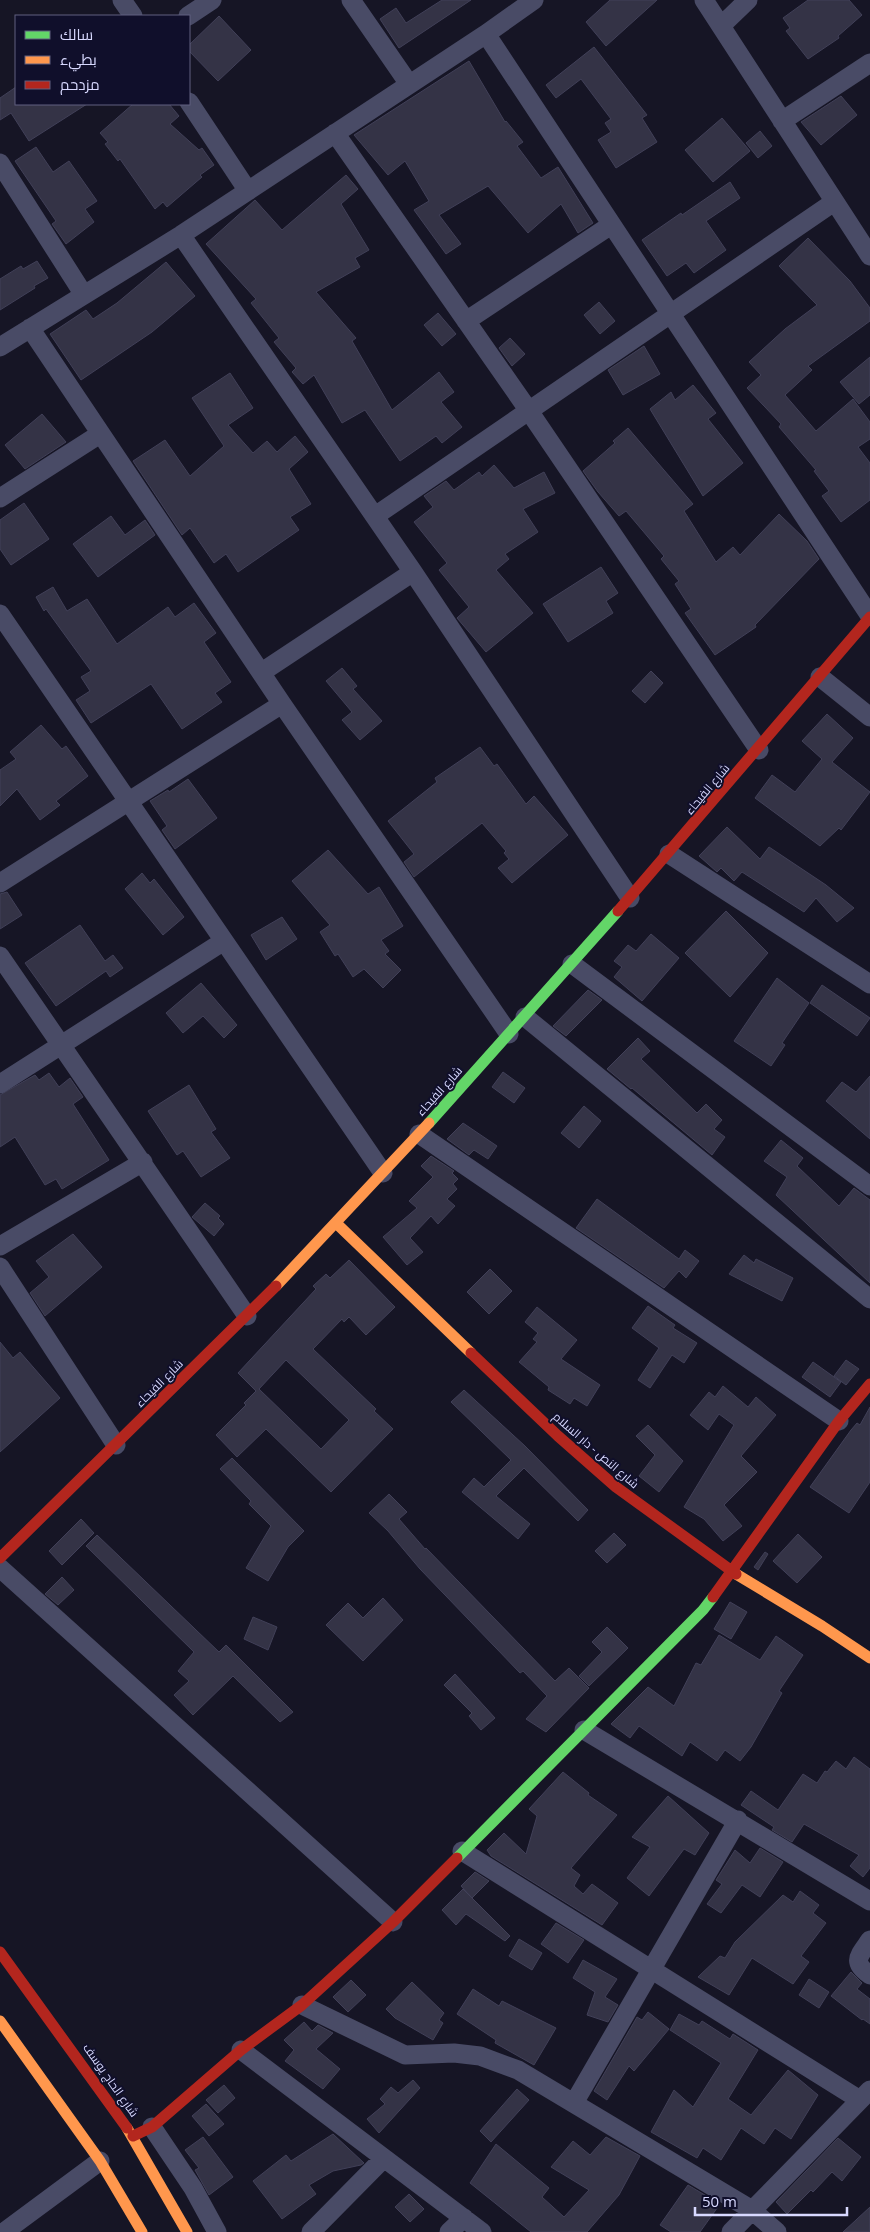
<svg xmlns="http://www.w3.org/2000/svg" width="870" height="2232" viewBox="0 0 870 2232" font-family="'Open Sans',Cairo,sans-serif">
	<rect width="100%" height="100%" fill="#161525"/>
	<path fill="#343346" stroke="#414058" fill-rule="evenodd" d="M442,0H471L399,48L380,19L396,8L406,23Z
		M610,0H657L606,46L586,22Z
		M808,0H849L862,15L838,36L839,38L808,59L786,31L790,28L783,18Z
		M219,16L251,50L218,81L189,51V45Z
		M594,47L647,115L642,118L657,142L616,168L598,140L611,132L605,123L611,119L581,79L556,98L546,85Z
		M469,61L505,122L506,121L523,142L517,146L541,178L558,167L593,223L578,233L561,204L528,233L488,186L439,215L461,244L446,254L414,210L429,201L405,161L388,175L354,135Z
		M16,87V104H87L29,141L11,113L0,120V98Z
		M841,96L857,115L821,145L801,122Z
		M133,104H169L179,116L170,124L199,150L202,148L214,165L200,175L202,177L167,207L163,202L155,209L120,159L118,161L105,144L108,142L100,133Z
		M722,118L750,151L713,182L685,150Z
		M760,131L772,146L758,158L746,143Z
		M36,147L53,172L69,161L97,201L85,209L94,222L66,244L52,224L56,221L15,161Z
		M346,175L358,189L341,204L369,250L355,258L360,267L316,292L356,338L352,341L392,410L439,372L454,392L441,402L462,427L442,443L436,436L400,461L365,410L342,423L314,375L303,384L292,372L296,368L274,342L279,338L251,303L256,299L206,244L255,200L282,230Z
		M730,182L740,198L706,221L726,250L694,273L686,263L667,276L642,240L681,213L682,215Z
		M808,238L850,281L870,308V321L808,366L812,370L785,395L816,431L853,399L870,422V439L858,447L870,463V500L841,522L822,496L829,491L814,471L816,470L779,427L781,424L747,388L761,375L749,362L785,329L817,305L779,266Z
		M37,261L48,278L34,286L35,288L0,310V279L21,266L23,269Z
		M166,262L195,296L152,332L81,380L50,334L86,310L93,319L117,303Z
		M599,302L615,321L600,334L584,315Z
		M438,313L456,334L442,346L424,325Z
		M510,338L525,354L512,366L499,348Z
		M644,346L660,374L623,395L608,370Z
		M870,357V395L859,404L840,382Z
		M230,373L253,408L228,425L253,453L267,441L277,452L295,436L308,452L289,469L311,504L290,517L299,530L238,572L226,554L214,563L190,528L182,535L133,461L165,440L190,476L224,446L192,398Z
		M693,385L716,413L708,419L743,463L703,496L650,409L671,392L675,400Z
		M42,414L66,442L25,469L5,445Z
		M628,428L693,504L684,511L716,562L733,547L740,555L779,514L807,541L819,559L755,625L756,627L715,655L685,613L691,609L675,584L679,581L661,559L664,556L626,511L619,516L598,492L583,471L615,443L613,441Z
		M494,465L514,488L544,472L555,493L523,509L538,532L505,554L509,559L496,570L533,613L486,652L457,618L469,607L439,570L447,563L414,522L433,507L424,496L446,481L454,490L479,472L482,476Z
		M24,503L49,539L11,565L0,549V520Z
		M111,516L125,535L145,520L155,535L98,577L73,544Z
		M601,567L618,593L606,601L613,613L568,642L543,604Z
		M53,587L67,611L87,599L117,644L168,607L175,617L194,603L216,633L204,642L231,682L215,693L222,702L182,729L151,684L91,723L76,700L90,691L81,677L91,671L46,609L44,611L36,597Z
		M342,668L357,686L353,689L382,721L360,740L342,720L352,712L326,681Z
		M651,671L663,683L645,703L632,691Z
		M827,714L853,738L832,762L870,792L841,830L839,828L820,846L755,798L772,775L795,792L822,759L802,741Z
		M41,725L62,749L66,746L88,776L56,801L60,805L40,820L17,789L0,806V770L16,759L10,752Z
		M480,747L494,766L497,764L526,804L534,796L568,835L512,883L498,868L509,859L504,853L506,851L482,823L414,877L404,862L414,854L388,821L437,782L435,778Z
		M188,779L217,818L175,849L162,830L167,826L150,801L168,790L169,792Z
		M727,827L760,859L769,847L826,885L854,908L837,922L816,898L804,912L742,872L734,881L721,868L717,872L699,856Z
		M328,850L368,894L379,887L403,926L381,940L389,951L385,954L401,970L383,988L364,969L353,977L338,954L335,956L320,932L330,925L292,881Z
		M142,873L150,883L154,879L184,917L163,935L125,889Z
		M7,892L22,915L0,929V894Z
		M726,911L768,953L730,997L685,953Z
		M282,917L297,939L266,960L251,935Z
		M80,925L105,961L113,955L123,968L110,977L106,971L56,1006L25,963Z
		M651,934L679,958L642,1001L614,977L622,967L614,961L628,945L636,951Z
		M777,978L809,1003L782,1043L785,1045L771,1066L734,1041Z
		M201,983L237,1025L224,1038L203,1016L183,1033L166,1013Z
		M822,985L870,1018L857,1036L810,1003Z
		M588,990L602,1000L566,1036L553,1026Z
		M638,1038L650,1051L641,1059L697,1113L706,1104L722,1120L714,1129L725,1137L712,1155L632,1088L631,1089L607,1069Z
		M503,1072L525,1088L514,1103L492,1087Z
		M49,1073L59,1087L70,1078L83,1097L73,1104L109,1160L62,1189L56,1179L45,1185L15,1137L0,1147V1095L35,1075L39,1080Z
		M870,1076V1139L826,1101L842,1082L856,1092Z
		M189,1085L216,1129L211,1132L230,1158L201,1177L183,1151L177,1155L148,1111Z
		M584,1106L601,1121L579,1148L561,1133Z
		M463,1123L497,1146L488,1159L474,1150L469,1155L447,1139Z
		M781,1140L803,1158L797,1166L839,1206L854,1188L870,1200V1283L776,1195L787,1177L764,1161Z
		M431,1156L454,1171L452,1173L458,1179L453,1184L457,1189L447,1199L455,1206L438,1224L431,1216L410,1238L423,1252L407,1265L383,1237L417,1208L409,1201L433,1177L421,1166Z
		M597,1199L679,1259L685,1250L699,1261L686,1278L679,1271L664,1288L576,1228Z
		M205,1203L220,1216L218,1218L224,1224L214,1236L192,1217Z
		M73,1234L102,1267L45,1316L30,1293L49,1277L36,1261Z
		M744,1255L754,1263L756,1259L793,1278L782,1301L729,1274Z
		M349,1260L395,1307L366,1335L349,1317L344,1322L342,1319L313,1349L376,1409L374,1411L393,1429L331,1492L266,1429L237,1457L216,1435L246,1405L244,1403L256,1391L238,1373L316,1289L313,1286L326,1274L330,1278ZM286,1360L349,1420L321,1449L259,1389Z
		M490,1269L512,1291L489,1314L467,1292Z
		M648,1306L675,1325L673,1328L697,1343L684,1363L672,1355L650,1388L638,1380L659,1348L632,1328Z
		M537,1307L577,1340L561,1359L600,1385L587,1406L574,1398L570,1404L548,1390L549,1387L519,1362L537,1342L533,1339L538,1333L525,1322Z
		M0,1342L13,1358L20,1352L60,1398L0,1452Z
		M846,1360L859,1369L846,1385L834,1376Z
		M813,1362L841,1382L830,1397L802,1377Z
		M723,1386L748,1407L756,1397L776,1415L741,1456L757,1472L724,1505L742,1526L723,1541L704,1519L684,1507L734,1425L719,1414L708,1430L690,1415L709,1392L715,1397Z
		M464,1390L525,1446L588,1510L578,1521L524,1468L496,1496L530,1524L518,1539L462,1492L474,1478L484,1487L511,1460L451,1402Z
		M870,1407V1482L849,1513L810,1487L851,1430L857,1423L860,1425Z
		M648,1425L683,1461L659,1492L639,1476L655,1455L636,1436Z
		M232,1458L304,1531L288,1547L268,1581L246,1568L271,1526L249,1504L251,1501L220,1469Z
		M389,1494L407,1512L399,1519L425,1549L426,1548L555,1681L569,1668L589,1688L546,1732L526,1719L547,1696L523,1671L520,1673L420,1569L388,1531L369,1513Z
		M81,1519L94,1533L62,1565L49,1551Z
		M614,1533L626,1545L607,1563L595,1551Z
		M798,1534L822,1557L797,1583L773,1561Z
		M97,1535L219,1652L226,1645L293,1712L280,1722L233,1676L193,1715L174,1695L189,1681L178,1671L194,1652L86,1546Z
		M765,1552L768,1554L758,1570L754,1567Z
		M62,1577L74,1590L58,1605L45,1594Z
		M383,1598L403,1620L363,1661L326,1625L348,1603L363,1618Z
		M730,1602L747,1612L731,1639L714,1629Z
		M253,1617L277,1627L268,1650L244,1639Z
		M607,1627L628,1648L589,1686L579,1676L602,1652L592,1642Z
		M719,1635L760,1660L776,1636L803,1655L779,1691L782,1693L751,1747L740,1761L725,1750L717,1761L690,1742L682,1756L639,1726L630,1738L611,1724L648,1687L674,1706L696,1663L701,1665Z
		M455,1674L495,1718L481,1730L469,1716L472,1713L444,1685Z
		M854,1757L870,1769V1868L863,1877L850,1866L859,1855L804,1824L792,1842L772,1830L774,1827L741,1805L751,1791L778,1810L803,1774L817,1783L825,1771L827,1772L836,1761L846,1769Z
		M563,1772L589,1793L588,1795L617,1815L571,1868L580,1875L574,1886L583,1894L592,1884L618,1903L602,1925L491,1856L487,1850L504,1833L526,1854L537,1816L529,1809Z
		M668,1796L709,1833L695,1855L684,1849L649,1896L627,1878L650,1847L632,1837Z
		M760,1848L783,1862L760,1897L742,1885L721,1913L707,1904L722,1884L716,1880L735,1850L750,1863Z
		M475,1872L489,1881L472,1898L461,1886Z
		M463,1889L510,1936L505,1941L466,1914L456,1925L442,1910Z
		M800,1891L819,1905L813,1913L826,1923L801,1956L809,1962L793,1984L752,1958L729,1995L698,1977L720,1956L725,1958L735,1942L783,1895L793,1902Z
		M556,1923L584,1940L568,1963L541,1944Z
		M519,1939L542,1953L532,1970L509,1956Z
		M583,1960L617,1979L605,1997L618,2005L608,2022L587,2015L595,1992L573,1978Z
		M851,1972L862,1983L857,1989L870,1999V2024L863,2019L862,2020L831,1996Z
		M809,1979L829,1992L819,2008L799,1995Z
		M351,1980L366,1995L348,2012L333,1997Z
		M412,1982L444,2013L439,2020L443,2023L433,2040L395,2018L386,2009Z
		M473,1989L499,2006L502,2001L556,2028L534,2065L495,2043L496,2040L457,2014Z
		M648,2012L669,2029L634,2071L629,2066L607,2100L594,2091L637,2017L642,2020Z
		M679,2014L699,2025L702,2021L730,2039L733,2034L758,2050L728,2099L751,2115L788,2070L818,2095L791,2139L775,2128L764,2144L741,2128L721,2160L703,2148L697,2158L651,2132L674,2090L693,2107L721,2063L670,2030Z
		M304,2022L312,2031L318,2025L333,2033L316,2049L340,2069L323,2089L285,2061L294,2050L284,2040Z
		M413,2080L420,2088L379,2133L367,2119L385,2104L380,2099L391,2087L398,2093Z
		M224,2085L235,2098L218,2113L206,2100Z
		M517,2089L529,2100L491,2142L480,2131Z
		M206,2104L224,2124L209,2136L192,2116Z
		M333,2134L364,2163L361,2165L333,2171L309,2185L316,2194L282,2219L253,2181L286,2155L291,2161Z
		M203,2137L233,2177L209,2195L195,2170L199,2168L185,2150Z
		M606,2137L640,2156L619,2195L587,2232H531L470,2183L496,2144L549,2188L542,2197L564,2217L589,2190L551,2167L573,2141L590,2155Z
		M838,2138L861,2157L842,2181L832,2172L813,2192L811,2190L787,2214L776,2202Z
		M688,2185L720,2204L700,2232H671L660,2225Z
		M409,2194L424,2209L410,2222L395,2207Z
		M870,2207V2232H843Z"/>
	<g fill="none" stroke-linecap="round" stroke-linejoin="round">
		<path stroke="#494b66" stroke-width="19" d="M122,0L133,16
			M351,0L409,84
			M704,0L870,256
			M188,16L212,0
			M721,26L748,0
			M486,34L870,616
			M189,102L248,191
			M782,121L870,63
			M335,133L529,411L759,750
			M0,163L84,295
			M181,235L413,572L630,898
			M466,321L611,225
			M30,328L282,704L509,1034
			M0,347L181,235L486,34L534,0
			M0,498L100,434
			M375,516L834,202
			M0,614L383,1173
			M262,672L413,572
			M820,677L870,717
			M669,854L870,984
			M0,883L282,704
			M0,956L247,1316
			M572,964L870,1186
			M525,1017L870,1299
			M0,1084L224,941
			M419,1134L839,1421
			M0,1246L143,1162
			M0,1267L116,1445
			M0,1568L393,1922
			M584,1730L870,1901
			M462,1851L860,2100
			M870,1940C859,1956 851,1962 870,1975
			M302,2005L405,2055L454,2053L480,2056L518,2070L752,2210L777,2232
			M241,2050L482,2232
			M574,2103L738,1820
			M152,2127L193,2188L217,2232
			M4,2232L100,2161
			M311,2232L383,2159
			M449,2232L464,2218
			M731,2232L870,2090"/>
		<path stroke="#63d668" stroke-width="11" d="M429,1123L618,911
			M457,1858L703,1610L713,1597"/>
		<path stroke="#ff974d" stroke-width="11" d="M336,1223L471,1353
			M276,1286L429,1123
			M736,1574L822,1626L870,1658
			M0,2021L100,2161L142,2232
			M127,2128L187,2232"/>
		<path stroke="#b3261e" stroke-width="11" d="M618,911L870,617
			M471,1353L558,1436L616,1487L736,1574
			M0,1558L276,1286
			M713,1597L839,1421L870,1384
			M0,1952L127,2128
			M133,2136L152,2127L241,2050L302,2005L393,1922L457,1858"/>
	</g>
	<g text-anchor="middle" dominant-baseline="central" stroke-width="4" stroke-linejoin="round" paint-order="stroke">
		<g font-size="12" fill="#d8d9ff" stroke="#100f2b">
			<text transform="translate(707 789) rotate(-50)">شارع الفيحاء</text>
			<text transform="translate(439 1091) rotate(-48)">شارع الفيحاء</text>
			<text transform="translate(159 1383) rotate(-45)">شارع الفيحاء</text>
			<text transform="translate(596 1450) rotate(41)">شارع النص - دار السلام</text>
			<text transform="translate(111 2080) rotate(55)">شارع الحاج يوسف</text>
		</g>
	</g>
	<rect x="15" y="15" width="175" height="90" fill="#100f2b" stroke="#606080"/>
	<rect x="25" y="31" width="25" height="8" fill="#63d668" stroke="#606080"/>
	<text x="60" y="40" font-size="15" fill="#d8d9ff">سالك</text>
	<rect x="25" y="56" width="25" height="8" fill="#ff974d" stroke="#606080"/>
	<text x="60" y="65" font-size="15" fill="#d8d9ff">بطيء</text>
	<rect x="25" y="81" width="25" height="8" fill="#b3261e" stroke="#606080"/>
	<text x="60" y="90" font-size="15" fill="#d8d9ff">مزدحم</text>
	<path d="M695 2207v8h152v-8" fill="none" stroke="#d8d9ff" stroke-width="2.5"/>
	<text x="702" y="2207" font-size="15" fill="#d8d9ff" stroke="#100f2b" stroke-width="4" paint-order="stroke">50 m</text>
</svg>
